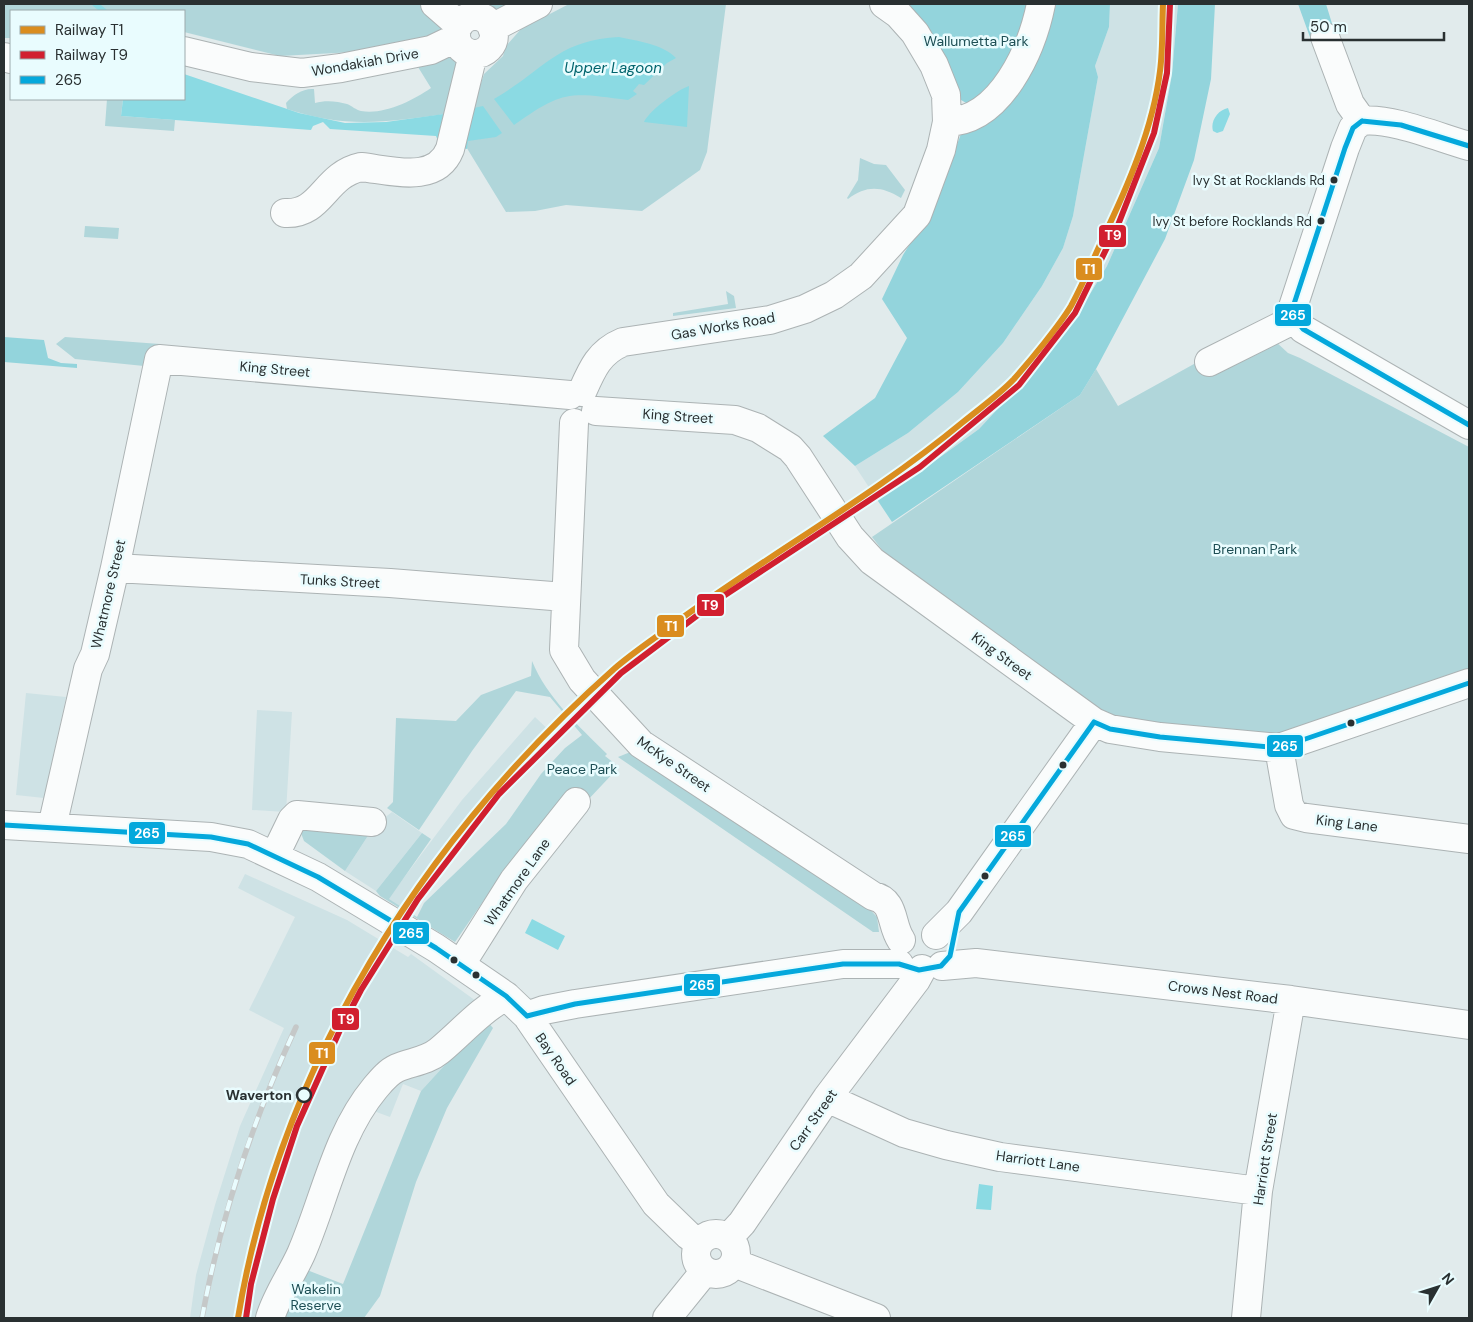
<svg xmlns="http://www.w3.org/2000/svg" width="1473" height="1322" viewBox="0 0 1473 1322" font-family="'DM Sans',sans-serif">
	<rect width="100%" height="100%" fill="#e1ebec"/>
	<path fill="#cee2e5" d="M1110,4H1178L1172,74L1159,148L1107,266L1076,317L1029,375L979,429L932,463L876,498L855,466L908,433L958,392L1003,343L1042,286L1063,248L1073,216L1098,77L1095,66L1109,27Z
		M26,693L66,697L44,798L16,795Z
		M257,710L292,712L286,812L252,810Z
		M535,717L555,736L499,796L419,899L411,913L388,899L462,800Z
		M392,812L422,833L376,891L345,871L375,825Z
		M245,874L347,920L408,957L411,954L476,1001L486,1020L421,1091L403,1084L390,1117L371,1110L307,1270L283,1318H190L196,1275L215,1205L240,1126L284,1028L249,1010L295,917L238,888Z"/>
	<path fill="#b0d6da" d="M4,4H449L446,23L449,54L456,57L459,64L457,81L481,83L484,74L503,56L506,46L521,29L569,4H726L707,152L700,170L642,211L566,205L535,211L506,212L446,114C386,122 347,129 287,109L286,103C293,95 303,88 314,89L315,103C325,100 337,101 347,104C352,106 356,110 361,111C384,115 412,101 431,88L405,46L372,51L280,56L184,32V11H11V38H4Z
		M452,4H511L489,12H461Z
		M107,99H123L121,116L175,120L174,131L105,126Z
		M860,158L874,164L886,165L905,190L901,198C882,186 866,185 848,199L847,198L858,180Z
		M85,226L119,228L118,239L84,237Z
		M726,291L734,296L736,308L673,316V313L728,304Z
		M65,337L160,344L148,355L144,366L75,359L56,344Z
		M1275,341L1288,353L1300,358L1469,447V669L1408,696L1272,735L1117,721L886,555L872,537L1080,395L1096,369L1118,406L1203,359Z
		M532,661C547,698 579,726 607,754L605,756L619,767L585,803L532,836L502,874L455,942L380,896L376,891L422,833L431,839L389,899L417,917L424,903L506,824L541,774L565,748L582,735L550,697L516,691L472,751L419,830L387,808L393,802L396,718L456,721L481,695L531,676Z
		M638,749L865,904L877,917L879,932H873L618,757Z
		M375,825L345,871L304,841L299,828Z
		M486,1020L493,1028L447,1108L416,1182L380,1296L364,1318H283L307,1270L343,1284L421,1091Z"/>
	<path fill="#93d4dc" d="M903,4H1031C1018,37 1002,88 968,104L961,100L954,90Z
		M1056,4H1110L1109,27L1095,66L1098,77L1073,216L1063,248L1042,286L1003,343L958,392L908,433L855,466L823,436L875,398L907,338L882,299L903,255L934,205L961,134C970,131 981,128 989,122C1024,98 1047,44 1056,4Z
		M1178,4H1215L1211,79L1194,160L1165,239L1096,369L1080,395L892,522L876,498L932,463L979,429L1029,375L1076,317L1107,266L1159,148L1172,74Z
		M1298,4H1326L1334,30L1311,40Z
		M4,337L44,340L48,358L61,363L77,364V368L4,362Z"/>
	<path fill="#8bdae3" d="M619,37C637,41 663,44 676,58L667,63L644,85L639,84L633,91L637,94L628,100C569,92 563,90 514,125L494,99C543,71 557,40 619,37Z
		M184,74L299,113L345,123L386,122L451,113L483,106L502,133L496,137L468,141L467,149L439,143L436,136L330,129L323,122L313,126L311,130L121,116L123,99H184Z
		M689,86L687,127L644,122C649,111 677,90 689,86Z
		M1228,108L1230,114L1223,131L1217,133L1213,131C1210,121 1218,110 1228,108Z
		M532,919L565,936L558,950L525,933Z
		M979,1184L993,1186L991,1210L976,1209Z"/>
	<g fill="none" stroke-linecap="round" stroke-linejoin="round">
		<path stroke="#8bdae3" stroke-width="5.5" d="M95,4L104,11"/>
		<g stroke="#acb3b4" stroke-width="30">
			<path id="minor" d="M435,4L459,25
				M456 35a19 19 0 1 1 38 0a19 19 0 1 1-38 0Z
				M492,28L538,4
				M1325,37L1350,104L1362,121
				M184,51L251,67L302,73L341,68L431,50L456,38
				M4,57L11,59
				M1362,121L1353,128L1345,148L1293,307V316L1303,329L1469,425
				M1362,121C1390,117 1440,138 1469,146
				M947,122C1001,121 1032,49 1041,4
				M285,213C322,215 324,175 361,167C390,170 436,185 450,149L473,54
				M1209,362L1295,319
				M582,392C592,369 599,352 623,342L770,320L805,309L834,295L861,276L917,215L941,150L947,122L946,95L934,65L915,33L898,14L884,4
				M596,411L735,420L758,428L790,448L798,457L850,537L872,561L1094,722L1110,729L1160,737L1279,748L1469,683
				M574,423L564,650L582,680L641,744L873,896C896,901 890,924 901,940
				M115,568L390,583L565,597
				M1279,748L1289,805L1294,815L1306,818L1469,839
				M4,825L211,837L248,844L318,877L436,948L506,996L527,1016L656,1204L688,1235L699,1243
				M52,827L88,669L95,654L115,568L159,359L570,395
				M275,855L292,820L297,815L372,822
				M936,935L959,912L1094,722
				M461,964L514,880L576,802
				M942,966L976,963L1291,1000L1469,1025
				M527,1016L544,1010L575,1004L843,964H899
				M827,1098L904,1133L946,1145L1000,1157L1258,1191
				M696 1254a20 20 0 1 1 40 0a20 20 0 1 1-40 0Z
				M728,1238L742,1223L827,1098L916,980L922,969
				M734,1263L876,1318
				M270,1318C277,1295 291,1276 301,1254C325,1199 336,1135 375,1088C381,1081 388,1072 397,1068C411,1062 427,1061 439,1051C463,1031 478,1012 506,996
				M667,1318L705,1271
				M1246,1318L1258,1191L1291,1000"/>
		</g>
		<use href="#minor" stroke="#fafcfc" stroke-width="28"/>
		<g stroke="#c5c8c8" stroke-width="5.5">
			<path id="rail" d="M202,1318C221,1215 252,1122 296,1027"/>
		</g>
		<use href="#rail" stroke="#e9fcfe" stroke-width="4" stroke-dasharray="11" stroke-linecap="butt"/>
		<g stroke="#e9fcfe" stroke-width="9">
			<path id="bus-1" d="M1362,121L1353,128L1345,148L1293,307V316L1303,329L1469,425
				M1362,121L1401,125L1469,146
				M1094,722L1110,729L1160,737L1279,748L1469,683
				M4,825L211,837L248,844L318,877L436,948L506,996L527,1016
				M527,1016L575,1004L843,964H899L919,970L941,966L950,956L959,912L1094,722"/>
		</g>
		<use href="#bus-1" stroke="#04a8dc" stroke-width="5"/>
		<g stroke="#e9fcfe" stroke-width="10">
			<path id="rail-1" d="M238,1318C280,1064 423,839 614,669C630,655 649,642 667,629C764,557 870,499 963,422C980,408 999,395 1014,379C1030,361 1059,326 1071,306C1083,284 1093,260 1103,238C1128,186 1153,128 1160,71C1163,49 1162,26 1163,4"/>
		</g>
		<g stroke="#e9fcfe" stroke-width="10">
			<path id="rail-2" d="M246,1318L251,1284L273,1199L297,1126L340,1030L361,990L418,899L499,794L621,673L719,599L920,467L1019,385L1075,313L1118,225L1154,133L1167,73L1170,4"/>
		</g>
		<use href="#rail-1" stroke="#da8d1f" stroke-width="6"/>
		<use href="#rail-2" stroke="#d11f2f" stroke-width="6"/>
	</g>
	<g fill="#293031" stroke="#e9fcfe" stroke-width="2">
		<circle cx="1334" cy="180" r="4.5"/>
		<circle cx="1321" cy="221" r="4.5"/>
		<circle cx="1351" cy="723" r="4.5"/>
		<circle cx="1063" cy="765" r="4.5"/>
		<circle cx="985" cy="876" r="4.5"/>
		<circle cx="454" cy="960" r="4.5"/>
		<circle cx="476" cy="975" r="4.5"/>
	</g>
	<circle fill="#e9fcfe" stroke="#293031" stroke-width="2.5" cx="304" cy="1095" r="7"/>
	<g text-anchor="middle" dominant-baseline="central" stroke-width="5" stroke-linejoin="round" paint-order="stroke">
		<g font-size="13" fill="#293031" stroke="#e9fcfe" text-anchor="end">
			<text x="1325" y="180">Ivy St at Rocklands Rd</text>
			<text x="1312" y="221">Ivy St before Rocklands Rd</text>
		</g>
		<g font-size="14" fill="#1d4e54" stroke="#e9fcfe">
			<text x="976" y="41">Wallumetta Park</text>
			<text x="1255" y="549">Brennan Park</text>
			<text x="582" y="769">Peace Park</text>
			<text x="316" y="1289">Wakelin<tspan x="316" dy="16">Reserve</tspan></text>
		</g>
		<g font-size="14" fill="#293031" stroke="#e9fcfe">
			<text transform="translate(365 62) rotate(-10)">Wondakiah Drive</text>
			<text transform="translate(723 326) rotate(-10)">Gas Works Road</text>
			<text transform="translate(275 369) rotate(5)">King Street</text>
			<text transform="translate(678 416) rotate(4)">King Street</text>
			<text transform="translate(340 581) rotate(3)">Tunks Street</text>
			<text transform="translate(108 594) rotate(-77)">Whatmore Street</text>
			<text transform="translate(1002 656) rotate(36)">King Street</text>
			<text transform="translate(674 764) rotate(35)">McKye Street</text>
			<text transform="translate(1347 823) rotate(7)">King Lane</text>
			<text transform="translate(517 882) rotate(-55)">Whatmore Lane</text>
			<text transform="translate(1223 992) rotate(7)">Crows Nest Road</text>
			<text transform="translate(556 1059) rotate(55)">Bay Road</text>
			<text transform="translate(813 1120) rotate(-55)">Carr Street</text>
			<text transform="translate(1265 1159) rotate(-81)">Harriott Street</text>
			<text transform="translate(1038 1161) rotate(8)">Harriott Lane</text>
		</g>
		<g font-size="14" font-weight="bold" fill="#293031" stroke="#e9fcfe" text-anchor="end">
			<text x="292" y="1095">Waverton</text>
		</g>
		<g font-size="15" font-style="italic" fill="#00646d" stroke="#e9fcfe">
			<text x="613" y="68">Upper Lagoon</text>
		</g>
	</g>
	<g stroke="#e9fcfe" stroke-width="2">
		<rect x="1098" y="224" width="29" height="24" rx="5" fill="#d11f2f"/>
		<rect x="1075" y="257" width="28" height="24" rx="5" fill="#da8d1f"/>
		<rect x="1274" y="303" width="38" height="24" rx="5" fill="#04a8dc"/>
		<rect x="696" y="593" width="29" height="24" rx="5" fill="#d11f2f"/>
		<rect x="656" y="614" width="29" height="24" rx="5" fill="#da8d1f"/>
		<rect x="1266" y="734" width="38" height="24" rx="5" fill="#04a8dc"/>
		<rect x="128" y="821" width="38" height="24" rx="5" fill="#04a8dc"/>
		<rect x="994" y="824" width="38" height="24" rx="5" fill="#04a8dc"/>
		<rect x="392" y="921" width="38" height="24" rx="5" fill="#04a8dc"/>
		<rect x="683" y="973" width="38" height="24" rx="5" fill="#04a8dc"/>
		<rect x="331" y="1007" width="29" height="24" rx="5" fill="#d11f2f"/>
		<rect x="308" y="1041" width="28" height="24" rx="5" fill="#da8d1f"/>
	</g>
	<g font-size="14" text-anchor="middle" font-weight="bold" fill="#fff">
		<text x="1113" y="240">T9</text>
		<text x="1089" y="274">T1</text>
		<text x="1293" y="320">265</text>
		<text x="710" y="610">T9</text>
		<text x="671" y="631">T1</text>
		<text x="1285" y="751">265</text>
		<text x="147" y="838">265</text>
		<text x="1013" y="841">265</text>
		<text x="411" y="938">265</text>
		<text x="702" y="990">265</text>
		<text x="346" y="1024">T9</text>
		<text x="322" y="1058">T1</text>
	</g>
	<rect width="1473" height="1322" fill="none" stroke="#293031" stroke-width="10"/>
	<rect x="10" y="10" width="175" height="90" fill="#e9fcfe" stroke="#9caaac"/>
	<rect x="20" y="26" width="25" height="8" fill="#da8d1f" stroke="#9caaac"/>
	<text x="55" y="35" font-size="15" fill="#293031">Railway T1</text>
	<rect x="20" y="51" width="25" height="8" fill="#d11f2f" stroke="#9caaac"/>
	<text x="55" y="60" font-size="15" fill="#293031">Railway T9</text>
	<rect x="20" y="76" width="25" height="8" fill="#04a8dc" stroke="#9caaac"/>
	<text x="55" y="85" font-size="15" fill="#293031">265</text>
	<g transform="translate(1438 1287) rotate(51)" stroke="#e9fcfe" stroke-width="4" paint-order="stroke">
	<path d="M0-4L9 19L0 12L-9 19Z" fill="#293031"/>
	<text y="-8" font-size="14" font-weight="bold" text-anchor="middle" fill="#293031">N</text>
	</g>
	<path d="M1303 32v8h141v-8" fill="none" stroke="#293031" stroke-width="2.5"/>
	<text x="1310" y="32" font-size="15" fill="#293031" stroke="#e9fcfe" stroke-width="4" paint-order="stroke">50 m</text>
</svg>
